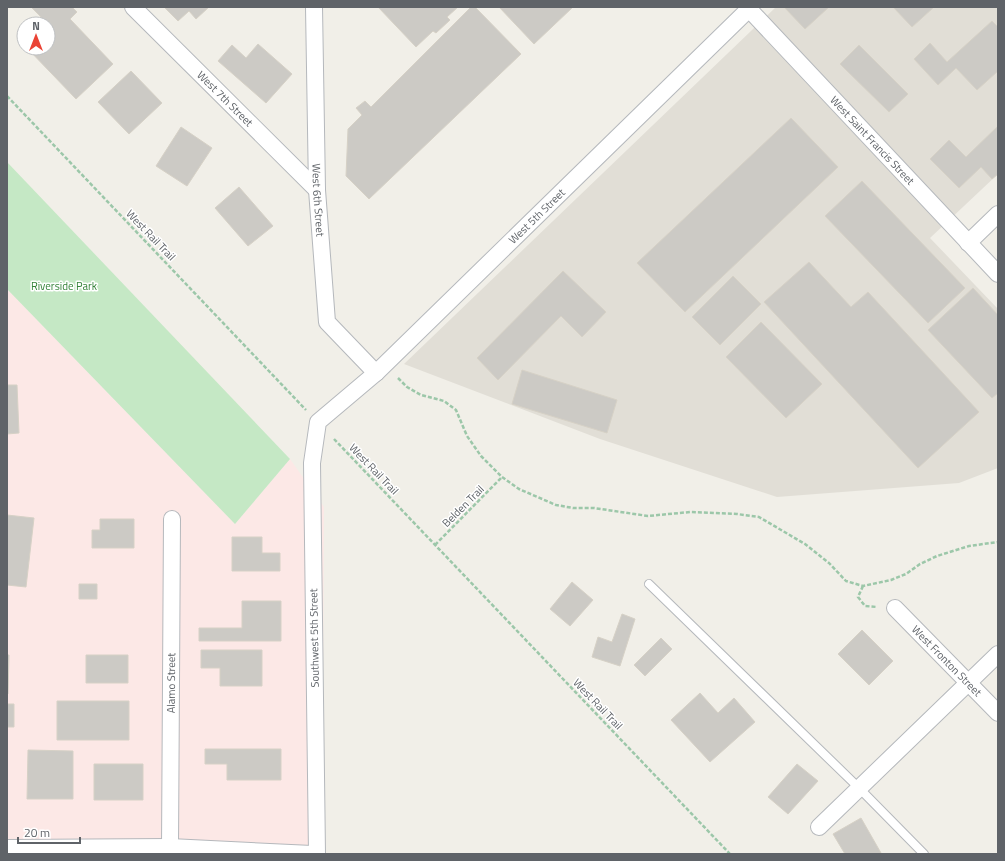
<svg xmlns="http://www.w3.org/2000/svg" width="1005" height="861" viewBox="0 0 1005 861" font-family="'Titillium Web',sans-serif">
	<rect width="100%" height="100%" fill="#f1efe8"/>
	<path fill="#e1ded6" d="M776,7H998V174L930,238L998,309V468L959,483L777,497L600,439L404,364Z"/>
	<path fill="#fce8e6" d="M7,289L235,524L290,459L324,507L322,854H7Z"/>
	<path fill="#c5e8c5" d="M7,162L290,459L235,524L7,289Z"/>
	<path fill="#cccac5" stroke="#d6d1c6" d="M31,7H72L77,12L70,19L113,64L76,99L27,48H48V24Z
		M164,7H209L196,19L189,11L178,21Z
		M378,7H458L447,17L450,20L436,33L433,31L416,47Z
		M471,7H475L521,54L369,199L346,176L348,129L362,115L356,108L365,101L371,107Z
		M499,7H573L534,44Z
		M784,7H829L805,29Z
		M893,7H934L912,27Z
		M992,21L998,27V71L977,90L956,68L938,85L914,59L930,43L947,62Z
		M258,44L292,74L266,103L218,61L232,45L246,58Z
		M859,45L908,94L889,112L840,64Z
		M131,71L162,103L129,134L98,102Z
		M791,118L838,167L685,312L637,263Z
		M998,126V174L992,179L981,167L959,188L930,159L949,140L966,157Z
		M181,127L212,148L187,186L156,166Z
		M862,181L965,288L928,323L825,216Z
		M239,187L273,226L248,246L215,208Z
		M809,262L851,307L868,292L979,412L918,468L764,302Z
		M563,271L606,312L582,337L561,316L498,380L477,358Z
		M733,276L761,304L720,345L692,317Z
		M973,288L998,315V393L992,398L928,330Z
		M761,322L822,384L786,418L726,357Z
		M522,370L617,400L607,433L512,404Z
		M7,385H17L19,433L7,434Z
		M7,515L34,518L26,587L7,585Z
		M100,519H134V548H92V530H100Z
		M232,537H262V553H280V571H232Z
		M572,582L593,600L570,626L550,609Z
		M79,584H97V599H79Z
		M242,601H281V641H199V628H242Z
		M622,614L635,619L620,666L592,657L598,637L612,642Z
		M862,630L893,661L869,685L838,654Z
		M661,638L672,649L645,676L634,665Z
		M201,650H262V686H220V668H201Z
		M7,655H9L8,694H7Z
		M86,655H128V683H86Z
		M700,693L718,713L734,698L755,722L710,762L671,720Z
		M57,701H129V740H57Z
		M7,704H14V727H7Z
		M205,749H281V780H227V764H205Z
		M28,750L73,751V799H27Z
		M94,764H143V800H94Z
		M797,764L818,781L788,814L768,797Z
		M861,818L881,853L879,854H845L833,834Z"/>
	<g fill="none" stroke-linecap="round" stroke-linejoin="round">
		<g stroke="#b5b8bc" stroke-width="10">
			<path id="lane" d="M649,584L859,788L924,854"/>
		</g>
		<g stroke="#b5b8bc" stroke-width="18">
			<g id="street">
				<path id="s1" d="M133,7L317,190"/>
				<path id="s2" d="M314,7L317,190L327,322L376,373"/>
				<path id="s3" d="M747,7L998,274"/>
				<path d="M968,243L998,214"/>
				<path id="s4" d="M895,608L998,713"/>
				<path d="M819,827L998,654"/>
				<path id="s5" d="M170,847L172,519"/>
				<path d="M7,848L170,847L312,854"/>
				<path id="s6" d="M317,854L312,463L318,422L376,373L751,7"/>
			</g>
		</g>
		<path stroke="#9cc7a9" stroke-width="2.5" stroke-dasharray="4 2" stroke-linecap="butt" d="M7,96L306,410
			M398,378L407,387L421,395L444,401L456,410L467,436L481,456L502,477L519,489L556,505L573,508H594L648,516L690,512L737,514L759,517L805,544L829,563L846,581L863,586L891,580L906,574L920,564L937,556L969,546L998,542
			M334,439L730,854
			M435,545L502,477
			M863,586L858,597L865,606L877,607"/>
		<use href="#lane" stroke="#fff" stroke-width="8"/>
		<use href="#street" stroke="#fff" stroke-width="16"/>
	</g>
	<g text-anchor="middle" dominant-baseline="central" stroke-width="3" stroke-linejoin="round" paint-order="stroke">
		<g font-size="11" fill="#5f6368" stroke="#fff">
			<text stroke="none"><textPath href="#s1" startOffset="130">West 7th Street</textPath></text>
			<text stroke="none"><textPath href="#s3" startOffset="183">West Saint Francis Street</textPath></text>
			<text stroke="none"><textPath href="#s2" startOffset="193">West 6th Street</textPath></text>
			<text stroke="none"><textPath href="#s6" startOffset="733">West 5th Street</textPath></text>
			<text transform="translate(151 235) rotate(46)">West Rail Trail</text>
			<text transform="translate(374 469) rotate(46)">West Rail Trail</text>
			<text transform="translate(463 506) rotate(-45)">Belden Trail</text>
			<text transform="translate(314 638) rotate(-91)">Southwest 5th Street</text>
			<text stroke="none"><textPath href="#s4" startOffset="74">West Fronton Street</textPath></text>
			<text stroke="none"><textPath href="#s5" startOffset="164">Alamo Street</textPath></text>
			<text transform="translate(598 704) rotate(46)">West Rail Trail</text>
		</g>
		<g font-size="11" fill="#348238" stroke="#fff">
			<text x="64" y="286">Riverside Park</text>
		</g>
	</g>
	<rect width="1005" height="861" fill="none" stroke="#5f6368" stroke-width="16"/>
	<g transform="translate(36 36)"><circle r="19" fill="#ffffff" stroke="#bfc1c3"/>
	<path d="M0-3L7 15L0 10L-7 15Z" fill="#ea4335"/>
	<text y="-6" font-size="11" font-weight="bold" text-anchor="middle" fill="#5f6368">N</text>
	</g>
	<path d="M18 837v6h62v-6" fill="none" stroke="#5f6368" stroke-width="2"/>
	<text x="24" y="837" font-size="12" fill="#5f6368" stroke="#ffffff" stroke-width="3" paint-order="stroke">20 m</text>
</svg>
